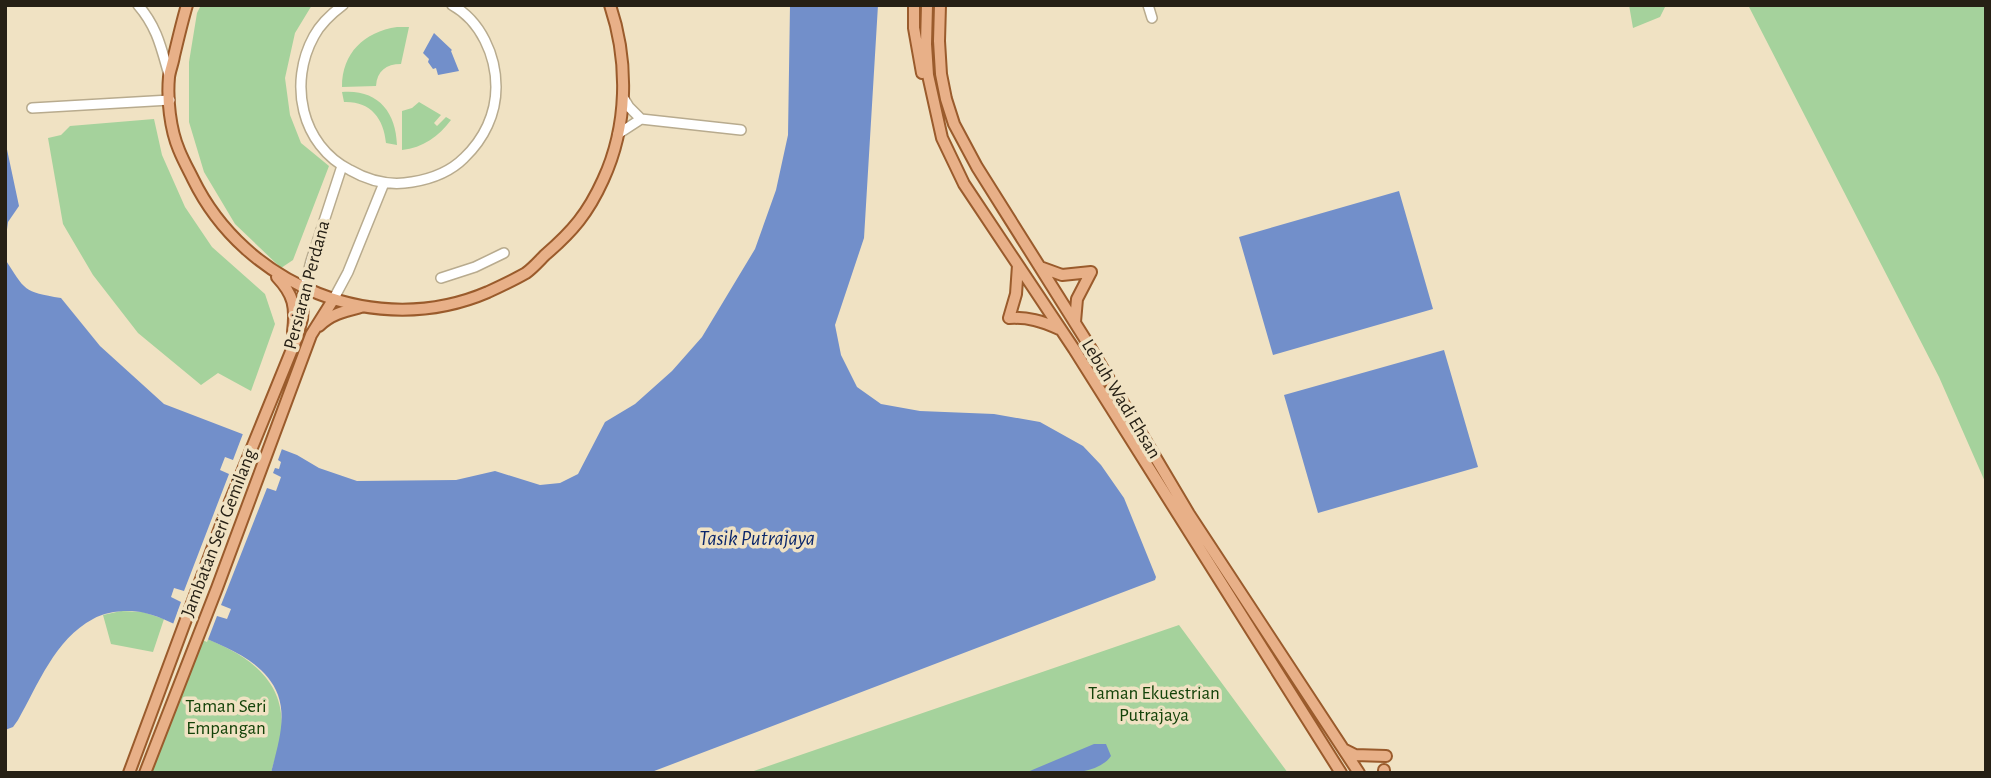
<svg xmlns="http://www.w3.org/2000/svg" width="1991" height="778" viewBox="0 0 1991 778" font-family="'Alegreya Sans',sans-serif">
	<rect width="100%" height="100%" fill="#f0e2c3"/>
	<path fill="#a5d29c" d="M201,5H312L295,33L285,78L290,115L301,143L329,166L293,260L281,268L235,224L204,172L189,122V62L197,13Z
		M1629,5H1666L1660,17L1633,28Z
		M1748,5H1986V484L1939,377Z
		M397,27H409L401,64C386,64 377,71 376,86L342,87C342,53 364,32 397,27Z
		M342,92C377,89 396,111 397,145L386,143C384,118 370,101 344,102Z
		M419,102L441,115L434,123L437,126L446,117L451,120C439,136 423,148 402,150V111L412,108Z
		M154,119L162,155L185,207L212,247L265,294L275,324L251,391L218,373L201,385L138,333L93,275L63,224L48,138L61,135L70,126Z
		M121,611L143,612L164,619L153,652L111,644L103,615Z
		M1179,625L1288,773H748Z
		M200,636C246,654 288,679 281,736C279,748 274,761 271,773H145Z"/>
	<path fill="#728fca" d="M790,5H878L864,238L835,325L841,355L857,387L881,404L920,411L994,414L1040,422L1083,446L1101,465L1124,498L1156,577L1155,580L649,773H271C277,748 287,720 278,695C265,660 224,647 194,633C178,626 162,617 145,613C129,609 107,611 93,619C55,639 38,685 18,720L13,727L5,730V259C25,290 23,292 61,298L100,346L164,404L297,455L319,468L357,481L456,480L495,471L540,485L560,483L578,474L605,422L635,404L672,371L702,337L755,249L776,190L788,135Z
		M434,33L452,50L451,51L459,71L438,75L436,68L433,69L428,62L429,59L423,53Z
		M5,140L19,206L8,222L5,244Z
		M1399,191L1433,309L1273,355L1239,237Z
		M1444,350L1478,467L1318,513L1284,395Z
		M1094,744H1106L1111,756C1096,778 1050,773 1025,773Z"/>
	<path fill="#f0e2c3" d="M244,431L283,446L278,460L281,462L279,469L275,468L273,473L281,477L276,491L267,488L221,605L231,609L227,619L217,616L207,642L172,627L181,602L171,597L174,588L184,591L229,474L220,470L225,457L233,460Z"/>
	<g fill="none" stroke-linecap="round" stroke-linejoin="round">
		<g stroke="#b8ab8e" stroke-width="12">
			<path id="minor" d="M138,5C157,27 161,47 169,75
				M343,5C331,14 321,23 314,36C288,83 301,145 350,170C369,181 390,186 412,182C431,179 450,172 464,158C484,139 496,114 496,87C496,56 481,21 452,5
				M1148,5L1152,18
				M623,97L629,107L641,119
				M32,108L170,100
				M618,134L641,119L741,130
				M441,278L475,267L504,253
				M304,289L311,261L342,166
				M333,300L348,272L384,183"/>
		</g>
		<g stroke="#9a5b2c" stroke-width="14">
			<path id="major" d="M187,5C182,22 178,39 174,56C173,63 170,70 169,77C167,99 170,129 179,150C183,160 188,169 193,179C245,286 377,340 488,292C501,286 514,280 526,273C533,268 539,261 545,255C573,231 588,213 603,180C628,126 629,62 610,5
				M914,5V28L922,73
				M927,5L926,44L928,75L942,138L964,184L1074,349L1341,773
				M940,5L939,41L941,74L946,99L954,124L977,167L1087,342L1189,514L1359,773
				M1018,265L1016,294L1009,318C1028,317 1042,321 1059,329
				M1040,267L1062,275L1091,272
				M277,277C294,295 296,307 293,332
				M1075,322L1077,299L1091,272
				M319,326C331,314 345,311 361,307
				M1345,750L1355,755L1386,756
				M129,773L227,509L297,337L302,319L304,289
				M145,773L217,588L311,335L333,300
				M1384,773V770"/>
		</g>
		<use href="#minor" stroke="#fff" stroke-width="9"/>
		<use href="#major" stroke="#e8b088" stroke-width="10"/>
	</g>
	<g text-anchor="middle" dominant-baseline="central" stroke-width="7" stroke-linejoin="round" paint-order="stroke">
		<g font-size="19" fill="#262015" stroke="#f0e2c3">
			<text transform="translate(307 285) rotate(-75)">Persiaran Perdana</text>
			<text transform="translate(1121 399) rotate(59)">Lebuh Wadi Ehsan</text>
			<text transform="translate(219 533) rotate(-69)">Jambatan Seri Gemilang</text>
		</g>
		<g font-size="19" fill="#144309" stroke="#f0e2c3">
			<text x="1154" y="693">Taman Ekuestrian<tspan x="1154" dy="22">Putrajaya</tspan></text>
			<text x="226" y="706">Taman Seri<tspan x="226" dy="22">Empangan</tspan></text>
		</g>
		<g font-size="21" font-style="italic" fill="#0a266b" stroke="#f0e2c3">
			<text x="757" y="538">Tasik Putrajaya</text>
		</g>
	</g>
	<rect width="1991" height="778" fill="none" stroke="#262015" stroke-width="14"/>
</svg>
